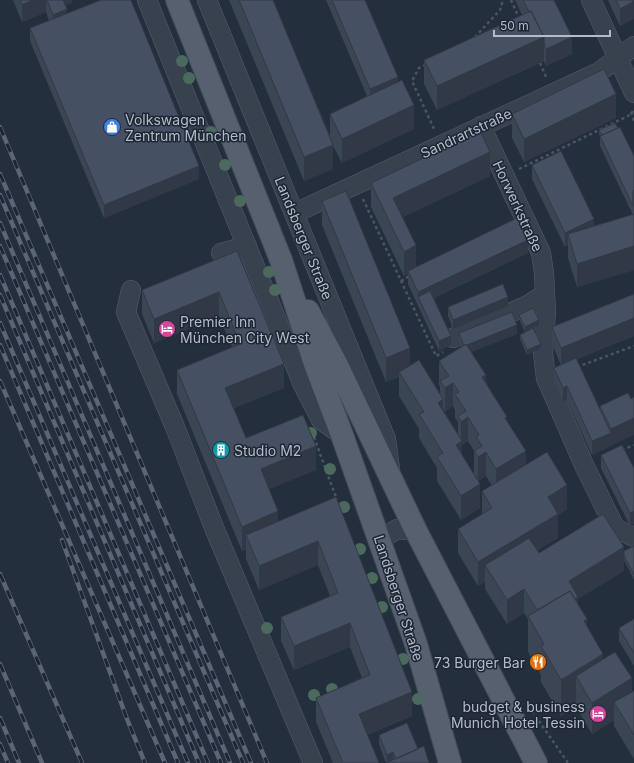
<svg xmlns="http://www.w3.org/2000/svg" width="634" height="763" viewBox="0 0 634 763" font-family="Inter,sans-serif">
	<rect width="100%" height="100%" fill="#242f3e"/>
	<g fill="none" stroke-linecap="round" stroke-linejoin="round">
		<g stroke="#565f6c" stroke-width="20">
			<path id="minor" d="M147,0L303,385L321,420L342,435
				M207,0L386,439L390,469
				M591,0L634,93
				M481,126L541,253L544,273L546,312L543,353L546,378L584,465L615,528L634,537
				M295,213L599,72L634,46
				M221,253L247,246
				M131,290L126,312L175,427L215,530L313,763
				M453,338L528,305L545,294
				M380,540L397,529L416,531"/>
		</g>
		<g stroke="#414a57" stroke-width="24">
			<path id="major" d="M177,0L281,260L315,364L342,435L416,644L450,763
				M308,311L336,363L416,531L536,763"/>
		</g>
		<path stroke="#44595c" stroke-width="2.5" stroke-dasharray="3 3" stroke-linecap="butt" d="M511,0L520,20
			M475,37L500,10L503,0
			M540,63L547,79
			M426,65L419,68L412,81L435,131
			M631,112L634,121
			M519,169L632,114L633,108
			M363,199L436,356L443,352
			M401,281L410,276
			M577,367L634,346
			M314,437L337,500
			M622,450L634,445
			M532,711L568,763"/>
		<use href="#minor" stroke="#38414e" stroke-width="19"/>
		<use href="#major" stroke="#56606e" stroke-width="22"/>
		<g stroke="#5a6575" stroke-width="4.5">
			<path id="rail" d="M0,127L267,763
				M0,174L251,763
				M0,195L243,763
				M0,223L230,763
				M0,246L221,763
				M0,275L208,763
				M0,295L199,763
				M0,323L188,763
				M0,345L178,763
				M0,381L165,763
				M62,540L127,719L145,763
				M0,574L82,763
				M0,664L42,763
				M0,718L19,763
				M0,744L8,763"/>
		</g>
		<use href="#rail" stroke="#1d2633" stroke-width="3" stroke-dasharray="9" stroke-linecap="butt"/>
	</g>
	<g fill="#4b6a5d">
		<circle cx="182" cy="61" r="6"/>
		<circle cx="189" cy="78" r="6"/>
		<circle cx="211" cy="132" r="6"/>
		<circle cx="225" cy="165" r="6"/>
		<circle cx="240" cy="201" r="6"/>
		<circle cx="269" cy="272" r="6"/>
		<circle cx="275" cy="290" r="6"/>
		<circle cx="311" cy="433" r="6"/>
		<circle cx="330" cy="469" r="6"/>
		<circle cx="344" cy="507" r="6"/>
		<circle cx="360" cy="549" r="6"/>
		<circle cx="372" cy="578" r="6"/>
		<circle cx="382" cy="607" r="6"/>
		<circle cx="267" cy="628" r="6"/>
		<circle cx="403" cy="659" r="6"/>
		<circle cx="332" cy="689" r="6"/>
		<circle cx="314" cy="695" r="6"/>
		<circle cx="418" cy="699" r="6"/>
	</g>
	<path fill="#3b4654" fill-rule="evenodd" d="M13,0H72V3L65,5L67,13L199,179L104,218L30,41V28L49,21L46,12L22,22Z
		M229,0H273L330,136V114L367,96L326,0H365L398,82L414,129L342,163L333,146V169L304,181Z
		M515,0H554L572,54L546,66L544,61L437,110L424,84V60L522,15Z
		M608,0H634L620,26Z
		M512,114L616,118L524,162L512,138Z
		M618,128L634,156V270L577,287L568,258V245L565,247L532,179V165L594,226L633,215L600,146V136L599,135V130Z
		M490,176L403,217L416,266L528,253L434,298L451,345L439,351L408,284V274L404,276L371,207V183Z
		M322,201L410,365L440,395V387L439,385V361L461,347L459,342V333L517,334L471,352L486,382L507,422L526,465L567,509L558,515V538L537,550L539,553L624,551L634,546V580L624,560V571L578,599V605L587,626L603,659L632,692L634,691V759L614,726V720L592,734L576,707L561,716L541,682V675L528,652V619L524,613L507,624L485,589V582L478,586L458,553V529L482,514V491L492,486L486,476L478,481L474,475V451L468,441L462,445V456L480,508L461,520L437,481V468L419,438V429L399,396V377L386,382L322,225ZM453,406L455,410V418L458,422V434L443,410V408L445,412Z
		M237,251L284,388L234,408L246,438L316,470L269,489L278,522L336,497L412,716L367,735L379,763H333L316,722V698L362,678L350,647L294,670L281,641V617L330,596L318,565L259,590L246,559V549L242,551L177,394V370L232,347L219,316L154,343L142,314V290Z
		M634,294V336L577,359L600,410V406L628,393L611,446L592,455L567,400L563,401L554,382V368L561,365L552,344V327Z
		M508,306L453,329L448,316V307Z
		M519,315L539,325L525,332L519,319Z
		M520,335L541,348L527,355L520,339Z
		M601,455L634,468L630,526L601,468Z
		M634,619V666L619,641V628Z
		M379,735L418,749L386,763L379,744Z"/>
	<path fill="#303945" d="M33,0H46V12L22,22V5Z
		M59,0H72V3L59,8Z
		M634,1V19L620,26V9Z
		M67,9V27L53,32V15Z
		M544,37V61L437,110V86Z
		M572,37V54L546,66V49Z
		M398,77V90L370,102V89Z
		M616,94V118L524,162V139Z
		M414,105V129L342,163V139Z
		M333,145V169L304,181V157Z
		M490,152V176L393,222V198Z
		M199,166V179L104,218V205Z
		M594,219V233L568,234V245L565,247V233Z
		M528,240V253L421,304L418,297V292Z
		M416,245V269L408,271V274L404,276V252Z
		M634,246V270L577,287V264Z
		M219,292V316L154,343V319Z
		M508,297V306L453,329V320Z
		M634,318V336L561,365V348Z
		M539,320V325L525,332V327Z
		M517,325V334L464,355V346Z
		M451,336V345L439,351V341Z
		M541,344V348L527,355V350Z
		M410,348V372H399V377L386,382V358Z
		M284,364V388L225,412V388Z
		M486,375V399L482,377Z
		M453,383V406L445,412V388Z
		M567,386V400L563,401V388Z
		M443,399V423L438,403Z
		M468,417V441L462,445V465L456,445L461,442V422Z
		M634,418V435L592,455V441L611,433V429Z
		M316,446V470L261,492V469Z
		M526,451V475L496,493V469Z
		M486,452V476L478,481V457Z
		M480,484V508L461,520V496Z
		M567,485V509L558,515V538L493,577L485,565V582L478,586V562L548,497Z
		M278,511V535H246V549L242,551V527Z
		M634,511V524L630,526V513Z
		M318,541V565L259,590V566Z
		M624,547V571L578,599V621L569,581Z
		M524,589V613L507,624V600Z
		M587,619V655L584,621Z
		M350,623V647L294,670V646Z
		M603,654V690L576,676V707L561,716V680Z
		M632,678V709L614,702V720L592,734V703Z
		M412,692V716L359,738V714Z
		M393,752V761L387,763V755Z"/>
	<path fill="#455162" stroke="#303945" d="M20,0H33L22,5Z
		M47,0H63L67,9L53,15Z
		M101,0H131L199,166L104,205L30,28Z
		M239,0H273L333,145L304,157Z
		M332,0H365L398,77L370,89Z
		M523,0H554L572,37L546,49L544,43V37L531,11L529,12Z
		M616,0H634V1L620,9Z
		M531,11L544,37L437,86L424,60Z
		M604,69L616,94L524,139L512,114Z
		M402,80L414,105L342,139L330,114Z
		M615,123L618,128L602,135L599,130Z
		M620,127L634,156V190L633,191V206L600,136Z
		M480,131L490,152L393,198L416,245L404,252L371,183Z
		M561,151L594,219L565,233L532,165Z
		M346,191L410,348L386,358L322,201Z
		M634,214V246L577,264L568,234Z
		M517,218L528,240L418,292L408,271Z
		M237,251L284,364L225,388L246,438L303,415L316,446L261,469L278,511L242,527L177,370L240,344L219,292L154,319L142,290Z
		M503,284L508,297L453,320L448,307Z
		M430,291L451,336L439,341L418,297Z
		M634,294V318L561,348L552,327Z
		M533,308L539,320L525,327L519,315Z
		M512,312L517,325L467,345L466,344L464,346L459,333Z
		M533,328L541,344L527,350L520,335Z
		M466,344L486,375L482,377L507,417L505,418L526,451L496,469L486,452L478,457L474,451L482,446L476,437L479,435L468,417L461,422L458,416L466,411L455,394L459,392L453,383L445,388L440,381L449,376L439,361Z
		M576,358L611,433L592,441L567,386L563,388L554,368Z
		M419,360L443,399L438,403L462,441L456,445L480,484L461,496L437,457L443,453L419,414L424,412L399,372Z
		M628,393L631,399L634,397V418L611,429L600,406Z
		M622,445L634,468V511L630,513L601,455Z
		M547,452L567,485L548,497L558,514L478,562L458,529L492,508L482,491Z
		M336,497L412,692L359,714L379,763H343L316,698L370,675L350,623L294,646L281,617L338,593L318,541L259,566L246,535Z
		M603,514L624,547L569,581L578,597L575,599L570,591L537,610L524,589L507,600L485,565L529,538L539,553Z
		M634,546V575L624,556V551Z
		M570,591L587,619L584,621L603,654L561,680L541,646L544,644L528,616Z
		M634,619V653L619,628Z
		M615,652L632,678L592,703L576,676Z
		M634,691V735L614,702Z
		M407,723L418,749L396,759L393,752L387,755L379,735Z
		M424,746L429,763H386Z"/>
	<defs>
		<g id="shop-disc" transform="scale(0.9)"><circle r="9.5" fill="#3f7fe0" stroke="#1d2633"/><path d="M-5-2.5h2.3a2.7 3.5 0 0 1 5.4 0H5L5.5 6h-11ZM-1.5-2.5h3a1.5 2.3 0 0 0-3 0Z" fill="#fff"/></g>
		<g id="hotel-disc" transform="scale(0.9)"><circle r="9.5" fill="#d1479c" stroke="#1d2633"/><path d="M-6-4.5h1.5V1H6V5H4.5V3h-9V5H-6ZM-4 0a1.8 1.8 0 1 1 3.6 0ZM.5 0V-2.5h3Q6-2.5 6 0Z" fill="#fff"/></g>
		<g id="building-disc" transform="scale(0.9)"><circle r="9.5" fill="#0f9aa8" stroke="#1d2633"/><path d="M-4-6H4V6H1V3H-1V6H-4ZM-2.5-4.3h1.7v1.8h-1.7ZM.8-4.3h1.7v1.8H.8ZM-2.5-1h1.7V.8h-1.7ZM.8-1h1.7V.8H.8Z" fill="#fff"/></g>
		<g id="restaurant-disc" transform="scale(0.9)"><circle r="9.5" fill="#e8710a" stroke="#1d2633"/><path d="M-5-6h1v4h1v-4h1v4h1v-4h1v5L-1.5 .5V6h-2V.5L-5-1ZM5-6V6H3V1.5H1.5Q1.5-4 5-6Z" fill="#fff"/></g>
	</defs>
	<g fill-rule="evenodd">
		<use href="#shop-disc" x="112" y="127"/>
		<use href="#hotel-disc" x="167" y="329"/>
		<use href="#building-disc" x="221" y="450"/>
		<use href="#restaurant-disc" x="538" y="662"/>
		<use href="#hotel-disc" x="598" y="714"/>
	</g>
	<g text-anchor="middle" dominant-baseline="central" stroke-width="3" stroke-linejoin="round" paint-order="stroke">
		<g font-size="14" fill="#b4bcc9" stroke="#1d2633" text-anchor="start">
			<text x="125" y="119">Volkswagen<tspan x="125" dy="16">Zentrum München</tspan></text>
			<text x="180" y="321">Premier Inn<tspan x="180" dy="16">München City West</tspan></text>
			<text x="234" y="450">Studio M2</text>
			<text x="525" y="662" text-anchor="end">73 Burger Bar</text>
			<text x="585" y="706" text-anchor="end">budget &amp; business<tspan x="585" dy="16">Munich Hotel Tessin</tspan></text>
		</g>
		<g font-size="14" fill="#b4bcc9" stroke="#1d2633">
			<text transform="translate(466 133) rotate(-25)">Sandrartstraße</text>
			<text transform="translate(518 206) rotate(65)">Horwerkstraße</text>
			<text transform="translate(304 238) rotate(68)">Landsberger Straße</text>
			<text transform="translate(399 598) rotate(72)">Landsberger Straße</text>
		</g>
	</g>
	<path d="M494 30v6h116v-6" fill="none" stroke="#b4bcc9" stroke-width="2"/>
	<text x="500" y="30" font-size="12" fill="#b4bcc9" stroke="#1d2633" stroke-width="3" paint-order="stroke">50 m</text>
</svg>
